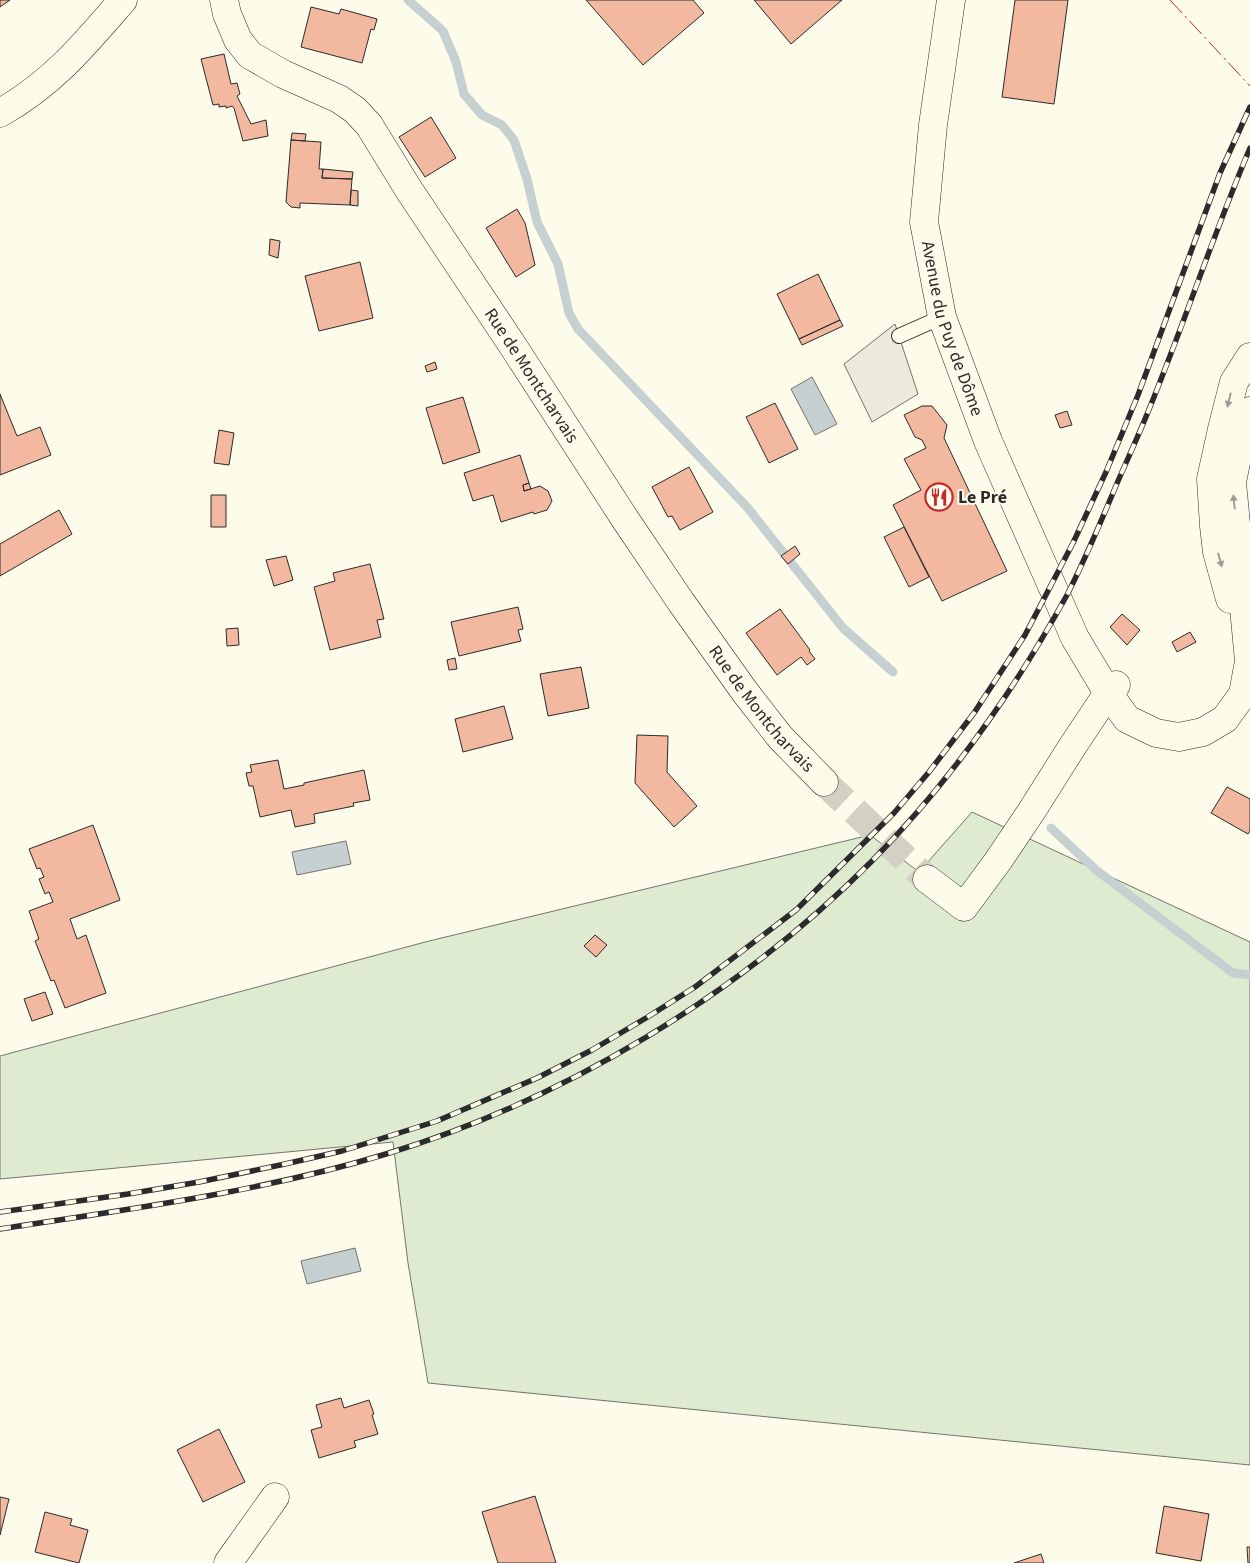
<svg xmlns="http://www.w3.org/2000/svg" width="1250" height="1563" viewBox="0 0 1250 1563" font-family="'Source Sans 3',sans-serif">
	<rect width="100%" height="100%" fill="#fdfbea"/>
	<path fill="#deebd1" stroke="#74746e" d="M972,812L1250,942V1465L428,1383L408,1263L393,1142L0,1179V1056L429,941L870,835L919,872Z"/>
	<path fill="#eceadb" stroke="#74746e" d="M895,324L918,394L872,422L844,364Z"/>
	<path fill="#c7d0d0" stroke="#74746e" d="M812,377L837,424L815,435L791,389Z
		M346,841L351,864L297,875L292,852Z
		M355,1248L361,1271L307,1284L301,1261Z"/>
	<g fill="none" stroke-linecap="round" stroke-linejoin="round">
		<path stroke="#c7d0d0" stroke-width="9" d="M408,0L443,31L456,62L464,94L482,115L502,125L514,140L527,179L537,222L558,264L569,313L578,329L747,507L843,628L893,672
			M1051,828L1096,870L1233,973L1250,975"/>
	</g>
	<path fill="#f2b8a0" stroke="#2b2b2b" d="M0,0H10L0,7Z
		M586,0H693L704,13L643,65Z
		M754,0H842L791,44Z
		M1015,0H1068L1054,104L1002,97Z
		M311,7L339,14L341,9L377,19L374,30L371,29L362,63L301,47Z
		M224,54L231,84L237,83L240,94L237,96L251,124L266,120L268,136L243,141L234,108L232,106L226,108V106L219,107V104L213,105L201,59Z
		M431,117L456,158L425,177L399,137Z
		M292,133L306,134L305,141L291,140Z
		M291,140L321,142L319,169H323L322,178L352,179L350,205L300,203V208L291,207L286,202Z
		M323,169L353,172L352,179L322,178Z
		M351,190L358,191V206L350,205Z
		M517,209L525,223L535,265L516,277L486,228Z
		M270,239L280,241L278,258L269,255Z
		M360,262L373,318L319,331L305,276Z
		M818,274L840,320L799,339L777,294Z
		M840,320L843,326L802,345L799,339Z
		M435,362L437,369L427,372L425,366Z
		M0,394L17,436L40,427L51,455L0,475Z
		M463,397L480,452L443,464L426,408Z
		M775,403L798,449L769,463L746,417Z
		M922,406H932L947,425L944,438L1007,571L942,601L893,505L921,490L904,459L926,448L922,440L915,437L904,415Z
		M1067,411L1072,425L1060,428L1055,415Z
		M219,430L234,433L229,465L214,463Z
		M520,455L529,483L523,485L524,491L540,486L548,491L552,501L547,510L534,514L533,512L501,522L493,495L473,501L464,473Z
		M689,467L713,512L680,530L672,516L668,517L652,487Z
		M529,483L531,489L524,491L523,485Z
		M211,495H226V527H211Z
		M59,510L72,534L0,576V544Z
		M904,527L929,577L909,587L884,537Z
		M795,546L800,554L788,564L781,556Z
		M286,556L293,580L274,586L266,560Z
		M370,564L384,619L377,620L381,637L330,650L314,587L335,581L333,573Z
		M518,607L523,629L518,630L521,641L459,656L451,622Z
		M780,609L810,650L809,651L815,659L807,665L801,657L777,675L746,633Z
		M1122,614L1140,630L1127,645L1110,627Z
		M238,628L239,645L227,646L226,629Z
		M1190,632L1196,642L1177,652L1172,642Z
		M455,658L457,669L449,670L447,660Z
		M581,667L589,708L548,716L540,674Z
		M504,706L513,739L463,752L455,719Z
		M637,735L668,736L667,772L697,806L674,827L635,783Z
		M278,760L284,789L304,785V783L364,770L370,800L353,803L354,806L314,814L315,823L295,827L291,810L260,817L253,786H249L246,773L252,772L250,765Z
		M1227,787L1250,799V831L1248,834L1211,813Z
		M93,825L120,900L70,919L77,939L86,935L106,993L65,1008L54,980L51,981L35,941L39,939L29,911L53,902L49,892L45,894L39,879L44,877L40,868L37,869L29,849Z
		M595,935L607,945L596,957L584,946Z
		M45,992L53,1014L32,1021L24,999Z
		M341,1398L344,1408L369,1400L374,1414L372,1415L378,1434L354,1441L356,1447L319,1458L311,1430L322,1427L316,1405Z
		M219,1429L245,1482L203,1502L177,1450Z
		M535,1496L556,1563H498L482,1512Z
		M0,1497L9,1499L0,1535Z
		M1164,1506L1209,1514L1201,1561L1156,1553Z
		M45,1512L72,1519L70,1525L88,1530L79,1563L35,1552Z
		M1247,1547H1250V1563H1248Z
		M1041,1554L1044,1563H1014Z"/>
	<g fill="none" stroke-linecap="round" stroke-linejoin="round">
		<path stroke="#d3d1c4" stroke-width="28" stroke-dasharray="28 14" stroke-linecap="butt" d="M824,782L927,879"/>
		<g stroke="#2b2b2b" stroke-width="16">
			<path id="lane" d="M899,336L942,317"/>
		</g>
		<g stroke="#2b2b2b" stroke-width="29">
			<g id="street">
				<path id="s1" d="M224,0L227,14L238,40L250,55L283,74L339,99L355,110L369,125L409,190L513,346L625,519L681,602L745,692L780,737L824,782"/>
				<path d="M927,879L964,907L998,861L1031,812L1072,747L1108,693L1116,685"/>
				<path d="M228,1563L275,1497"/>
			</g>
		</g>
		<g stroke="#2b2b2b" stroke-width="29">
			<path id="secondary" d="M0,113C53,83 84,45 123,0"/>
		</g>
		<g stroke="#2b2b2b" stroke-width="29">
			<g id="primary">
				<path id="s2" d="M951,0L933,125L924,222L942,317L988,441L1075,638L1108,693L1127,719L1156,733L1179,737L1203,732L1225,719L1243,694L1249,661L1232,482L1242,433L1250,411"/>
				<path d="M1230,599L1217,552L1214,526L1211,479L1222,429L1234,382L1250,357"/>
			</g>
		</g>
		<use href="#lane" stroke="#fdfbea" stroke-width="14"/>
		<use href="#street" stroke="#fdfbea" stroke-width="28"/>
		<use href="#secondary" stroke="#fdfbea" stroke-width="28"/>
		<use href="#primary" stroke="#fdfbea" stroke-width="28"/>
		<g stroke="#2b2b2b" stroke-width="5.5">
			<path id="rail" d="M0,1212L128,1194L199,1182L285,1164L342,1151L437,1121L537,1078L592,1050L646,1018L695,987L796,910L894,813L929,772L974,713L1025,635L1073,543L1106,472L1138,395L1220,173L1250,107
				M0,1229C129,1209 261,1192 386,1154C564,1100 740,994 872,861C949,783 1014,691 1067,595C1086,558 1102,519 1118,481C1129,456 1140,432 1150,407C1185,321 1214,233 1250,148"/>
		</g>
		<use href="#rail" stroke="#fdfbea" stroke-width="4" stroke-dasharray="11" stroke-linecap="butt"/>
		<path stroke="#c62828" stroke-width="1" stroke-dasharray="18 4 2.5 4" stroke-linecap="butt" d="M1170,0L1250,86"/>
	</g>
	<defs><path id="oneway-solid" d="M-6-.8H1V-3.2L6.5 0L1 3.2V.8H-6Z" transform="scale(1.25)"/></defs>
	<g fill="#9e9d94">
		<use href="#oneway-solid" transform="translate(1229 400) rotate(104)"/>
		<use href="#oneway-solid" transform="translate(1234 502) rotate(-96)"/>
		<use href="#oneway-solid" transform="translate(1220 560) rotate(75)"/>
	</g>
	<defs>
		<g id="restaurant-ring" transform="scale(1.4375)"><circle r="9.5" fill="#fdfbea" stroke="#c62828" stroke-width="1.5"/><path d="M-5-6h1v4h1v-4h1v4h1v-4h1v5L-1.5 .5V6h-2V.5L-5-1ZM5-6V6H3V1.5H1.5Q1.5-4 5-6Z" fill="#c62828"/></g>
	</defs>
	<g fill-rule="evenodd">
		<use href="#restaurant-ring" x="939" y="497"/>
	</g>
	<g text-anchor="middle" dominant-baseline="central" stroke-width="4" stroke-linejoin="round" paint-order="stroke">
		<g font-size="18" fill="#2b2b2b" stroke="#fdfbea">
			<text stroke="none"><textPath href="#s2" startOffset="334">Avenue du Puy de Dôme</textPath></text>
			<text stroke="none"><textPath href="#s1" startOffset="500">Rue de Montcharvais</textPath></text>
			<text stroke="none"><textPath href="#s1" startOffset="905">Rue de Montcharvais</textPath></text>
		</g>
		<g font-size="18" font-weight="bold" fill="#2b2b2b" stroke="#fdfbea" text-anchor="start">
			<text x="958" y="497">Le Pré</text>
		</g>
	</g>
</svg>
